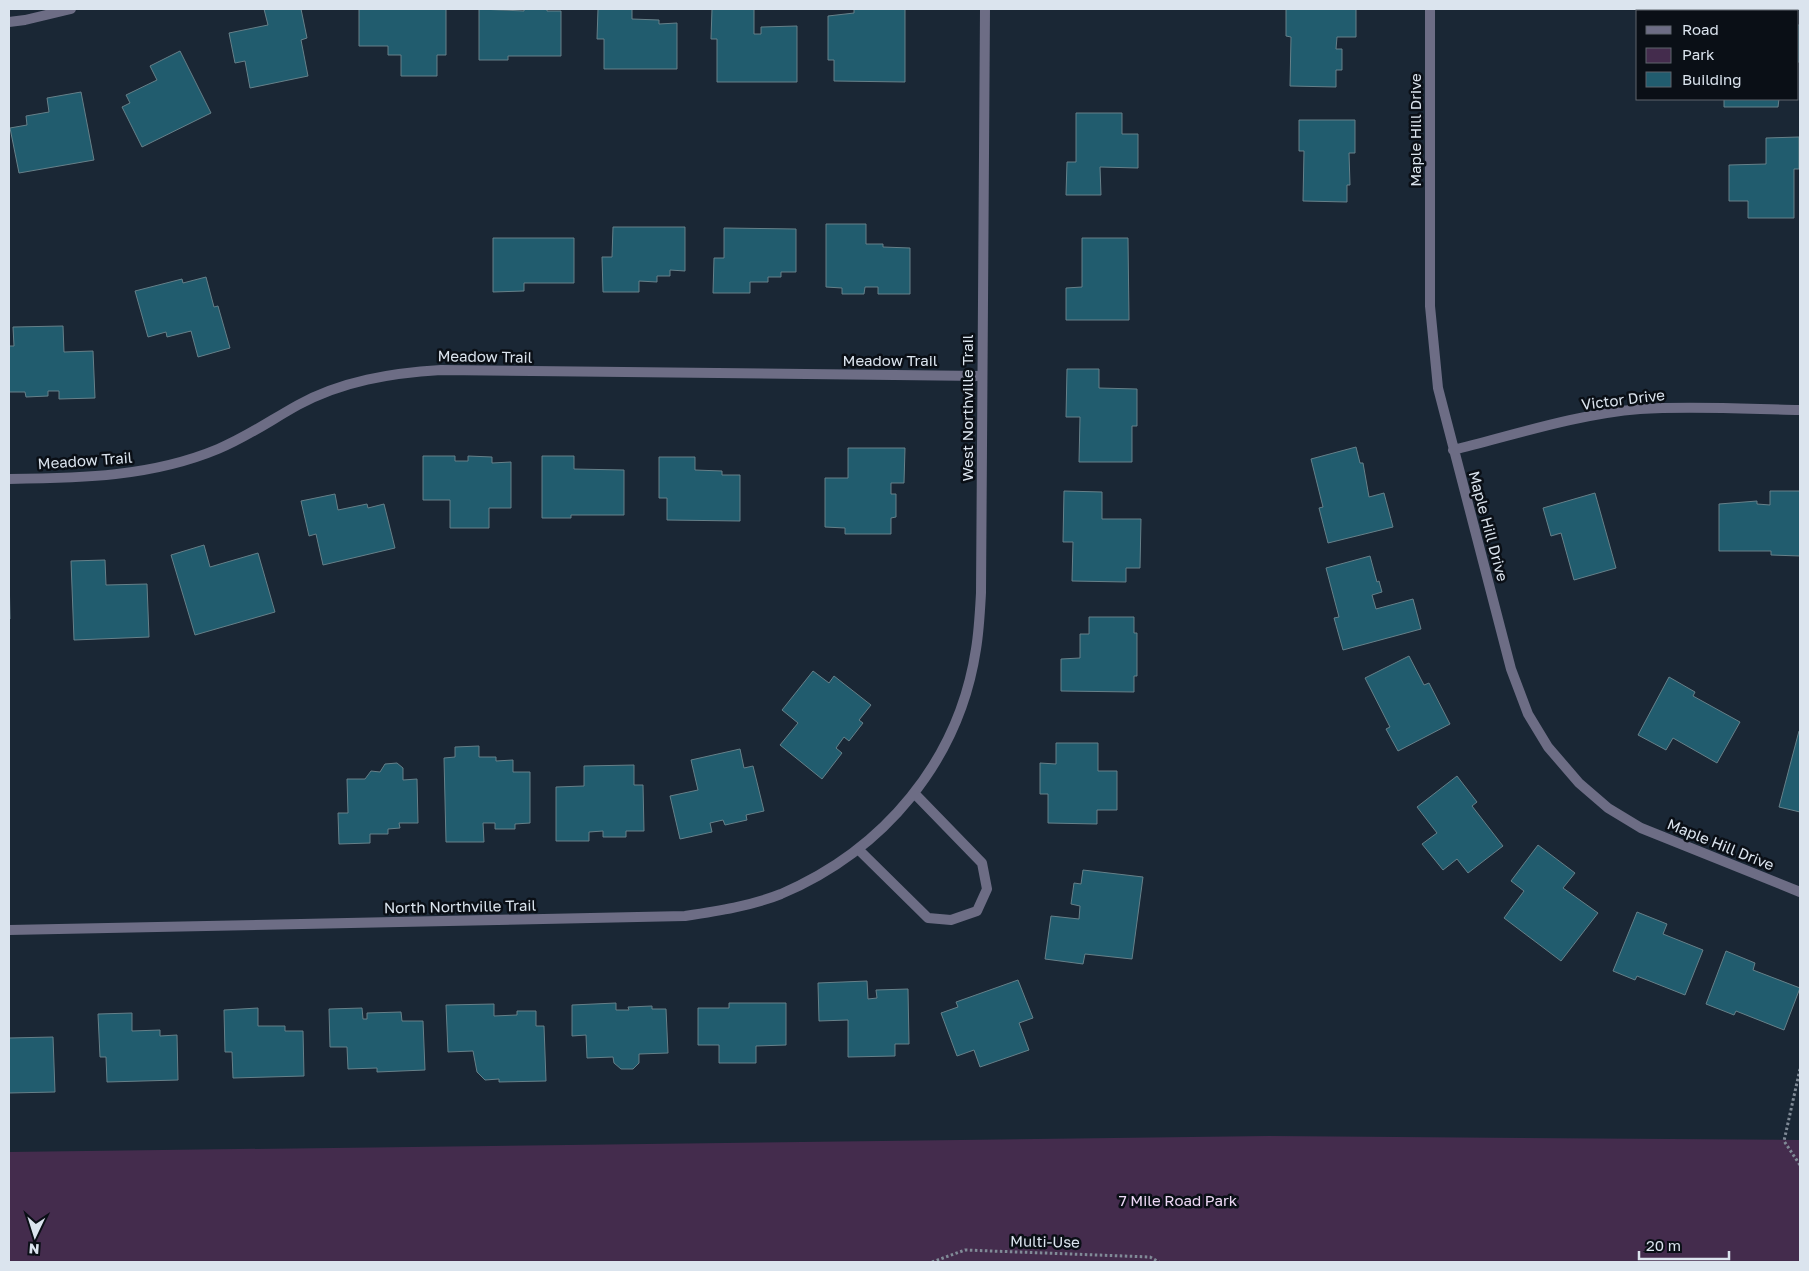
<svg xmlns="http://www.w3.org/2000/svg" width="1809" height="1271" viewBox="0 0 1809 1271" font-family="'Golos Text',sans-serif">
	<rect width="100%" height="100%" fill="#1a2735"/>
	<path fill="#442c4d" d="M1268,1136L1800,1140V1262H9V1152Z"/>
	<path fill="#215c6e" stroke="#668089" d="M264,9H301L307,38L301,40L308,76L250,88L245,61L235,63L229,33L268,25Z
		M359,9H446V55H437V76H401V55H388V46H359Z
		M479,9L524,11V9H547V11H561V56H508V60H479Z
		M598,9H632V19L659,20V24L677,23V69H604V39H597Z
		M712,9H754V34H761V27L797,26V82H717V39H711Z
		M854,9H905V82L834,81V60H828V16L854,13Z
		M1286,9H1356V37H1337L1336,49H1342V70H1336V87L1290,86L1291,37L1286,36Z
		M1798,25H1800V62H1798Z
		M180,51L211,113L142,147L122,107L130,103L126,95L157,80L150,66Z
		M81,92L94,160L19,173L10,128L27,125L26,116L49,112L47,98Z
		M1724,99H1779L1778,107H1724Z
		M1076,113H1122V134H1138V168L1100,167L1101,195H1066L1067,162H1076Z
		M1299,120H1355V153H1349L1350,185H1347V202L1303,201L1304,151H1299Z
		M1799,137V169H1794V218H1748V201H1729V165L1766,164V138Z
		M826,224H866V244H883V247L910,248V294H878V287H865L864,294H842V288L826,287Z
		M613,227H685V271L670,270V276H657V282L639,281V292H603L602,257H612Z
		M724,228L796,229V272H781V277H768V282H750V293H713L714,258H724Z
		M493,238H574V283H524V291L493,292Z
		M1082,238H1128L1129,320H1066V288L1082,287Z
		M206,277L214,307L218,306L230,348L198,357L191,331L167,337L166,332L148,337L135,291L182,279L183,283Z
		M63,326L64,352L93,351L95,398L59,399V391H48V396L26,397L25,392H9V346H14L13,327Z
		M1067,369H1099V388L1137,389V426H1132V462H1079L1080,417H1066Z
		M1356,447L1360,463H1363L1369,497L1384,493L1393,527L1328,543L1319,508L1323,507L1311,459Z
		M848,448H905L904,483H891V494H896V517L891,518V534H845V528L825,527V478H848Z
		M423,456H455V461H468V456L492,457V463L511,462V508H489V528H450V500H423Z
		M542,456H574V469L624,470V515H571V518H542Z
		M659,457H695V470L722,471V475H740V521L667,520V498H659Z
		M1064,491L1102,492V519H1141L1140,568H1126V582L1072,581L1073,542H1063Z
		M1770,491H1800V556L1771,555V551H1719V504L1757,501V504L1770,505Z
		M1595,493L1616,568L1574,580L1561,533L1551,536L1543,508Z
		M335,494L338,510L367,504L368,508L384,504L395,548L323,565L316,534L309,536L301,501Z
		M204,545L210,567L258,553L275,612L195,635L171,555Z
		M1370,556L1377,582L1379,581L1382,592L1372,595L1376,609L1413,599L1421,629L1343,650L1334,618L1339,617L1326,568Z
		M105,560L106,585L147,584L149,637L74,640L71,561Z
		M9,572L10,619H9Z
		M1089,617H1134V633H1137V676H1134V692L1061,691V659L1080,658V634H1089Z
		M1409,656L1424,685L1429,683L1450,724L1398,751L1386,729L1390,727L1365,678Z
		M813,671L829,683L834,676L871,705L859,720L863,723L849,741L844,737L836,748L842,753L822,779L780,745L798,723L782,710Z
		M1669,677L1695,692L1693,696L1740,722L1717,763L1673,738L1666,750L1638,735Z
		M1799,731L1800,732V812L1779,807Z
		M1056,743H1098V771H1117V810H1097V824L1048,823V794H1040V763L1056,764Z
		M479,746V757H496V761L513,760V772H530V823L515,824V829H495V823H483L484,842H446L444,758L455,757V747Z
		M740,749L744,768L753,766L764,811L746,815L747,820L725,825L723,820L710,823L712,832L680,839L670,796L698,790L691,760Z
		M397,763L403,768V780L417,779L418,823H399L400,828L388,829V834H370V843L339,844L338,813H348L347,779H365L371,771L380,772L385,764Z
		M634,765V785H643L644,831H626V837H603V831L589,832V841H556V787L584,786V766Z
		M1457,776L1477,802L1472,806L1503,846L1468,873L1457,859L1443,870L1422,844L1437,833L1417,807Z
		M1538,845L1575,873L1563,888L1598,913L1561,961L1504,918L1524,891L1511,881Z
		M1083,870L1143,877L1132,959L1085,954L1083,964L1045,959L1051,916L1079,919L1080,906L1071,904L1074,883L1081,884Z
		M1637,912L1667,924L1663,934L1703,950L1685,995L1637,976L1635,980L1613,971Z
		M1726,951L1755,963L1753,970L1800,988L1784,1030L1736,1011L1734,1015L1706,1004Z
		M1018,980L1033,1018L1019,1023L1029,1050L980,1067L974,1050L957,1056L941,1013L958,1007L956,1002Z
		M867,981L868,999L877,998L876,990L908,989L909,1044H895V1056L848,1057V1020L819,1021L818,983Z
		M616,1003V1010H629L628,1007L652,1006V1009H666L668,1053L639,1054V1063L633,1069H621L614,1063L613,1057L587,1058L586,1035L572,1036V1005Z
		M729,1003H786V1045L756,1046V1063H719V1045H698V1008H729Z
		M494,1004V1016L517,1015V1011H536V1026H544L546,1081L499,1082V1079L485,1080L477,1072L473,1051L448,1052L446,1005Z
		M258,1008V1026H285V1031H303L304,1076L233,1078L232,1052H225L224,1010Z
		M362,1008L363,1019H367V1013L401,1012L402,1021H423L425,1070L377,1072V1068L348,1069L347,1047H330L329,1009Z
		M132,1013V1031L160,1030V1036L177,1035L178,1080L107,1082L106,1057H100L98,1014Z
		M53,1037L55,1092L9,1093V1038Z"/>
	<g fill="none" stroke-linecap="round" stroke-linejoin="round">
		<path stroke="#808b97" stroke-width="3" stroke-dasharray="2.5 2.5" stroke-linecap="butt" d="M1800,1069L1784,1141L1800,1165
			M932,1262L965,1250L1150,1257L1159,1262"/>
		<path stroke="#6d6d85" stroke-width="10" d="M1430,9V306L1438,388L1511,669L1528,714L1548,747L1579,783L1608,808L1641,828L1800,892
			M9,22L25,20L71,9
			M1453,450C1514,435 1577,414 1640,409C1693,406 1747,409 1800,410
			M9,479C81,478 151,477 218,449C247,437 271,420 298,405C342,381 391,373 441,370L982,376
			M859,850L928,918L951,920L977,911L987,889L982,863L915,794
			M9,930L685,916C718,911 751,906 781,894C884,850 959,761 976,649C979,631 980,611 981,593L985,9"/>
	</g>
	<g text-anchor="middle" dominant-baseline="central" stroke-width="5" stroke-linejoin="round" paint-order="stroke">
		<g font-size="15" fill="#dbe4ee" stroke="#0a0f16">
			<text transform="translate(1415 130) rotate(-90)">Maple Hill Drive</text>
			<text transform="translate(485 356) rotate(1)">Meadow Trail</text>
			<text x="890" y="360">Meadow Trail</text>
			<text transform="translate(1623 399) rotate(-7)">Victor Drive</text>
			<text transform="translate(967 408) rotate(-90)">West Northville Trail</text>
			<text transform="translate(85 460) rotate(-4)">Meadow Trail</text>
			<text transform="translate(1489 526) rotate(75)">Maple Hill Drive</text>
			<text transform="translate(1721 844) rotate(22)">Maple Hill Drive</text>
			<text transform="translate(460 906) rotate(-1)">North Northville Trail</text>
			<text transform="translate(1045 1241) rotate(1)">Multi-Use</text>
		</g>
		<g font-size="15" fill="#eed9f6" stroke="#0a0f16">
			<text x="1178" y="1200">7 Mile Road Park</text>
		</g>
	</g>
	<rect width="1809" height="1271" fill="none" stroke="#dbe4ee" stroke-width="20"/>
	<rect x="1636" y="10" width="162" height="90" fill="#0a0f16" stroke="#5e646c"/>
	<rect x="1646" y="26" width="25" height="8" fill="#6d6d85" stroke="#5e646c"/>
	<text x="1682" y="35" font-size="15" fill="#dbe4ee">Road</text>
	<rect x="1646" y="48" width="25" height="15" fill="#442c4d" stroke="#5e646c"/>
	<text x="1682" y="60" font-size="15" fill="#dbe4ee">Park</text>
	<rect x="1646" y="72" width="25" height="15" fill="#215c6e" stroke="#5e646c"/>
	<text x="1682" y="85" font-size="15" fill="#dbe4ee">Building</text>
	<g transform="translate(35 1236) rotate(184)" stroke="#0a0f16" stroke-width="4" paint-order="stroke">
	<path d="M0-4L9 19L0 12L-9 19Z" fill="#dbe4ee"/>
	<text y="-8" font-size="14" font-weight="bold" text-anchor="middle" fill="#dbe4ee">N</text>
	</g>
	<path d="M1639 1251v8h90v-8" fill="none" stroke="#dbe4ee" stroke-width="2.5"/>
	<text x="1646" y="1251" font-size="15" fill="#dbe4ee" stroke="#0a0f16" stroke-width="4" paint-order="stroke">20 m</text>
</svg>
